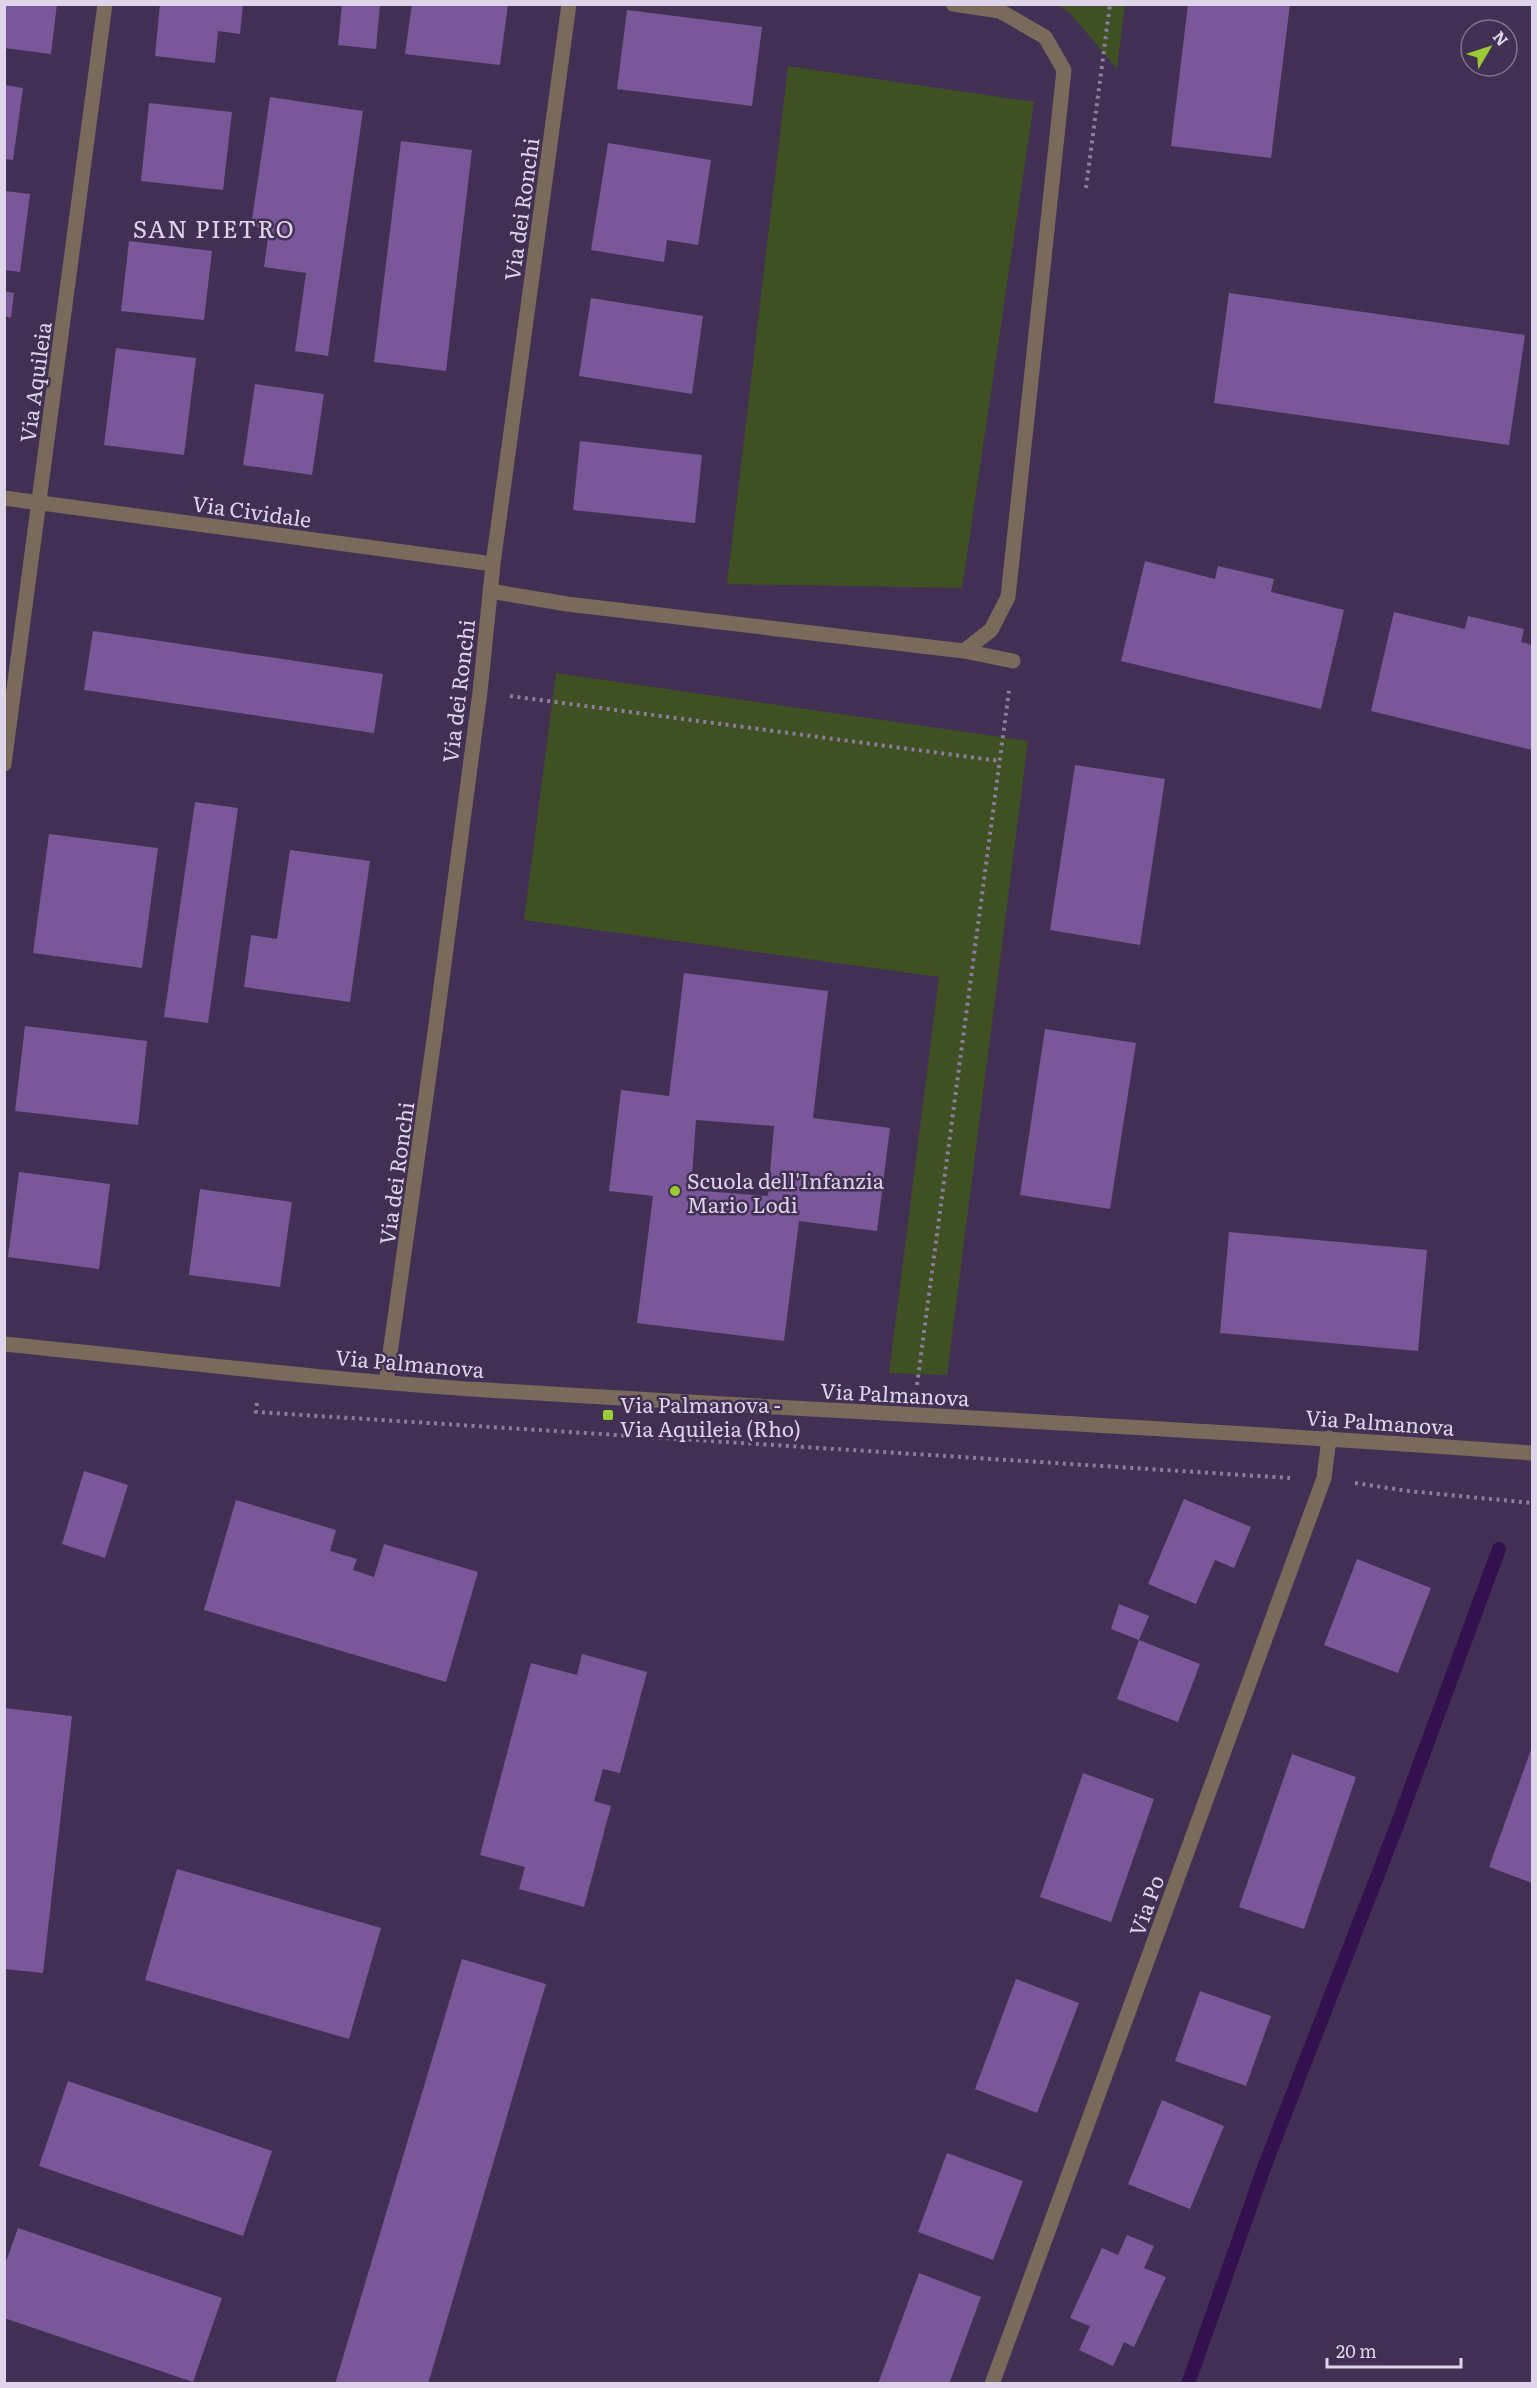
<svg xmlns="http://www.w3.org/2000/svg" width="1537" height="2388" viewBox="0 0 1537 2388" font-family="Literata,serif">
	<rect width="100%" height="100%" fill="#413053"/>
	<path fill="#3f5022" d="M1058,5H1125L1117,69L1070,13Z
		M788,66L1034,102L962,588L727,584Z
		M556,673L1028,741L947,1375L889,1373L939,977L524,920Z"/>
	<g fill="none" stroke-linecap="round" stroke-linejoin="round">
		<path stroke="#33114e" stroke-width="14" d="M1188,2384L1265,2165L1396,1828L1499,1549"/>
	</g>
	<path fill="#795799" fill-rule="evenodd" d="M4,4H57L51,54L4,48Z
		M160,4H243L240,34L218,31L215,63L155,56Z
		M342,4H380L376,49L338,45Z
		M412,4H508L500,65L405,54Z
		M1188,4H1290L1271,158L1171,146Z
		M627,10L762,27L752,106L617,89Z
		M5,85L23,88L13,160L5,159Z
		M270,97L363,111L328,356L295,351L306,273L264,267L269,230L251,226Z
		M149,103L232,112L223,190L141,181Z
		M401,141L472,150L446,371L374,362Z
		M608,143L711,160L698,245L667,240L664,262L591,250Z
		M5,191L30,194L20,272L5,270Z
		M129,241L212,251L204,320L121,311Z
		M4,291L14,293L11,318L4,316Z
		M1229,293L1525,335L1509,445L1214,403Z
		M591,298L703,316L692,394L579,376Z
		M116,348L196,358L184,455L104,445Z
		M255,384L324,394L312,475L243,465Z
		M580,441L702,455L695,523L573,510Z
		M1145,561L1215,579L1218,566L1274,579L1271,592L1344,610L1321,709L1121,661Z
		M1394,612L1465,629L1468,616L1524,629L1521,642L1532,645V750L1371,711Z
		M93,631L383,674L374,733L84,690Z
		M1075,765L1165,779L1140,945L1050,930Z
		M195,802L238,808L208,1023L164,1017Z
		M49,834L158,848L142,968L33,953Z
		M290,850L370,861L350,1002L244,987L251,935L277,939Z
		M684,973L828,991L813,1118L890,1128L877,1231L799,1221L784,1341L637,1323L653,1196L609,1191L621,1090L669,1096ZM696,1120L774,1126L768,1196L691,1190Z
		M25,1026L147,1041L138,1125L15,1111Z
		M1045,1029L1136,1043L1110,1209L1020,1195Z
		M19,1172L110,1184L99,1269L8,1257Z
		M200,1189L292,1202L280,1287L189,1275Z
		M1229,1232L1427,1250L1418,1351L1220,1333Z
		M84,1471L128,1485L105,1558L62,1544Z
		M1184,1499L1251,1527L1234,1568L1215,1560L1196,1604L1148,1584Z
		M236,1500L336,1530L330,1551L357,1559L353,1570L374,1577L384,1544L478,1572L446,1682L204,1610Z
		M1357,1559L1431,1588L1398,1673L1324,1645Z
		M1119,1604L1149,1616L1139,1640L1111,1629Z
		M1139,1640L1200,1664L1178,1722L1117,1699Z
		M582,1654L647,1672L620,1773L603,1769L594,1801L611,1806L584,1907L519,1889L525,1867L480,1855L531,1663L577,1675Z
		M4,1708L72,1716L43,1973L4,1969Z
		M1532,1747V1883L1489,1867Z
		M1292,1754L1356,1777L1304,1929L1239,1907Z
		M1083,1773L1154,1799L1111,1922L1040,1897Z
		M177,1869L381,1928L349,2039L145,1980Z
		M462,1959L546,1984L428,2384H335Z
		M1016,1979L1079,2003L1037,2113L975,2089Z
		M1200,1991L1271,2016L1246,2086L1175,2061Z
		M68,2081L272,2151L243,2236L39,2166Z
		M1162,2100L1224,2126L1190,2209L1128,2184Z
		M947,2153L1023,2181L993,2260L918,2232Z
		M18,2228L222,2298L193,2382L4,2318V2267Z
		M1127,2235L1154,2246L1144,2268L1166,2277L1134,2347L1124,2342L1113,2366L1079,2350L1090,2326L1070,2318L1102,2248L1118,2255Z
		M919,2273L981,2297L949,2384H878Z"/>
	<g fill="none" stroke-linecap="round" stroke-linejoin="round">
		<path stroke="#8c7e9b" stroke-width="4" stroke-dasharray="3 4.5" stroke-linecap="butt" d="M1086,188L1110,4
			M510,696L1000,761
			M917,1385L1009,691
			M257,1403L256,1412L1290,1478
			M1355,1483L1408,1491L1532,1503"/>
		<path stroke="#796a5c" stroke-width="15" d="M953,4L1000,11L1045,37L1064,70L1008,597L991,630L964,651
			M4,498L493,564
			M490,591L567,604L964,651L1013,661
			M4,764L105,4
			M4,1344C165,1360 326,1380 487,1390C836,1412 1184,1427 1532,1453
			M386,1382L435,1032L480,692L493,564L569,4
			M992,2384L1324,1478L1329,1438"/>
	</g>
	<g fill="#9acb34" stroke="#413053" stroke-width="2">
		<circle cx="675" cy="1191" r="6"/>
		<rect x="602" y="1409" width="12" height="12" rx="3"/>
	</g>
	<g text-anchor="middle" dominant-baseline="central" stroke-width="5" stroke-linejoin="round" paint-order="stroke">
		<g font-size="21" fill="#dfd5eb" stroke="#413053">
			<text transform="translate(520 209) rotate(-82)">Via dei Ronchi</text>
			<text transform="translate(34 382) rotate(-82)">Via Aquileia</text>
			<text transform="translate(252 510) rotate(8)">Via Cividale</text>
			<text transform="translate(457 691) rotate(-83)">Via dei Ronchi</text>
			<text transform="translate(395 1173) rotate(-82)">Via dei Ronchi</text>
			<text transform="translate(410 1362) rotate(5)">Via Palmanova</text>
			<text transform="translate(895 1393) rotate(3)">Via Palmanova</text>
			<text transform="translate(1380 1421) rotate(4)">Via Palmanova</text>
			<text transform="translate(1145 1905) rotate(-70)">Via Po</text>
		</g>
		<g font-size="21" fill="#dfd5eb" stroke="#413053" text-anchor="start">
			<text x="687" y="1179">Scuola dell'Infanzia<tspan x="687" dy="24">Mario Lodi</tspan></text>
			<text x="620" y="1403">Via Palmanova -<tspan x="620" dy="24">Via Aquileia (Rho)</tspan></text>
		</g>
		<g font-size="24" letter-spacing="1.5" fill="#dfd5eb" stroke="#413053">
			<text x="214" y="227">SAN PIETRO</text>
		</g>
	</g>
	<rect width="1537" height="2388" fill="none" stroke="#dfd5eb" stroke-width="12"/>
	<g transform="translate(1489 48) rotate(51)"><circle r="28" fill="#413053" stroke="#807290" stroke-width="1.5"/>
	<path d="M0-4.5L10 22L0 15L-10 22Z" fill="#9acb34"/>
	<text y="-9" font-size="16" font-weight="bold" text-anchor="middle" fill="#dfd5eb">N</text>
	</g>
	<path d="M1327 2358v9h134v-9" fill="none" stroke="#dfd5eb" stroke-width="3"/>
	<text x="1336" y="2358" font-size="18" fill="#dfd5eb" stroke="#413053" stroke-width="4.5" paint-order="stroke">20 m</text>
</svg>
